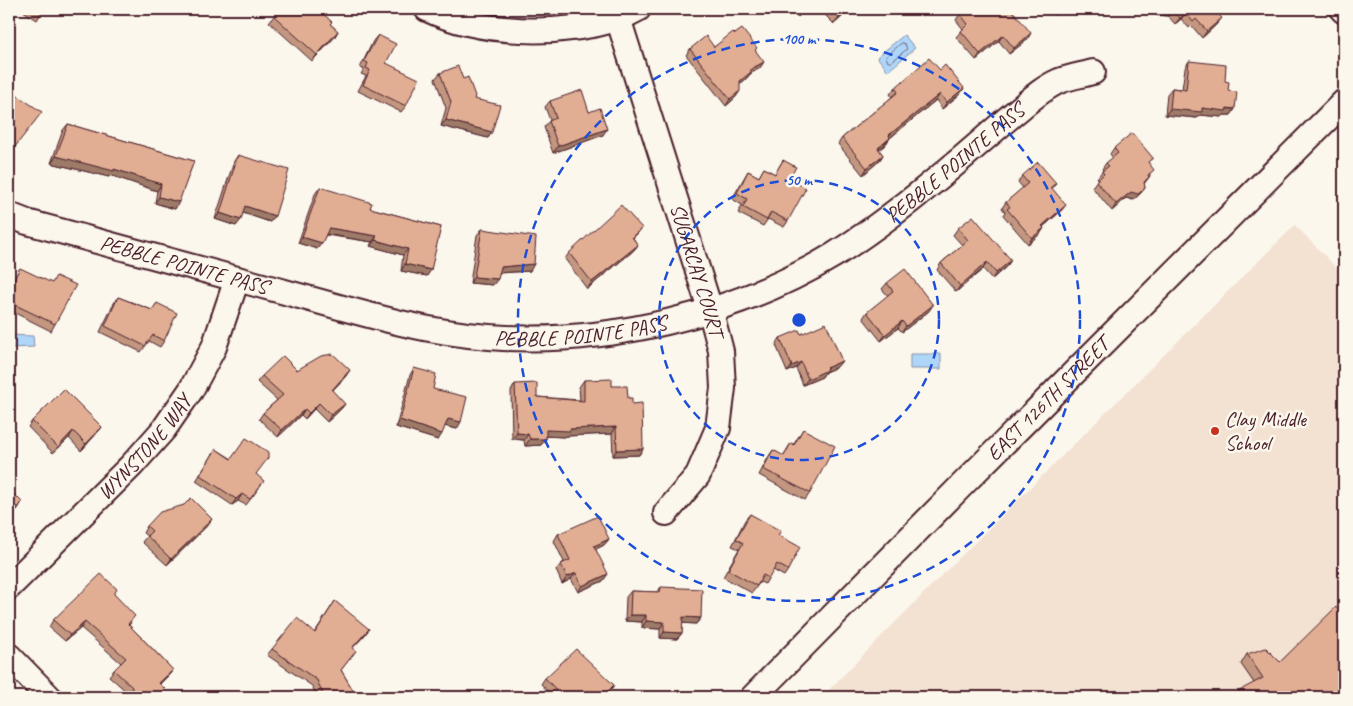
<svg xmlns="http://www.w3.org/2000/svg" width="1353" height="706" viewBox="0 0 1353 706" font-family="Caveat,sans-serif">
	<rect width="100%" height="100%" fill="#fbf7ec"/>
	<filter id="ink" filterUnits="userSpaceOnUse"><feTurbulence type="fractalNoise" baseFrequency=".02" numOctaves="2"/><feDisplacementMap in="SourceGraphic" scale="10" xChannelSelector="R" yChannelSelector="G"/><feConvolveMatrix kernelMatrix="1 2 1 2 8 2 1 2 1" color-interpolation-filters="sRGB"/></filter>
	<g filter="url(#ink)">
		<path fill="#f3e1d2" d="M1295,225L1344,276V697H822L930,587Z"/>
		<path fill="#aed6f9" stroke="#868da7" d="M904,35L915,48L888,71L877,57Z
			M9,335L33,336L34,347L9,348Z
			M910,354H941V369H910Z"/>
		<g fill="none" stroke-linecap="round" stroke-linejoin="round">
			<path stroke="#72687d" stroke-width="1" d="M902,43L905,44L907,49L891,62H888L886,57Z"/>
			<g stroke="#4a1f2b" stroke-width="28">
				<g id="minor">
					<path d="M427,9C482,35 559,36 617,19C624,17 631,12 638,9"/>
					<path d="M1342,9L1344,11"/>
					<path id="s1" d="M618,18L710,309L721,351L723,388L718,428L698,475L666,513"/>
					<path id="s2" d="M9,215L27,222C113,245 199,269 285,292C351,310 419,332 489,337C604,346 735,315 834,255C877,228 916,197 955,164C974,148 993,131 1012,115C1027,103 1041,89 1059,81C1070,77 1082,75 1093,72"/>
					<path id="s3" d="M9,587L132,465L164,429L191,390L214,347L237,279"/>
					<path d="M9,656L49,697"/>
					<path id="s4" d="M753,697L964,483L1344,102"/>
				</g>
			</g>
			<use href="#minor" stroke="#fbf7ec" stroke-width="24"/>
		</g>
		<path fill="#c2967f" stroke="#4a1f2b" d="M20,9H44L37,20Z
			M779,9H787L783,13Z
			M791,9H806L798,17Z
			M819,9H848L844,15L834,24Z
			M1042,9H1061L1056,15Z
			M1150,9H1213L1217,24L1202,38L1191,25L1189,28L1181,19L1175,24L1168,16L1156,15Z
			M960,14H980L1027,40L1009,54L999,41L976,60L956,37L963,29L956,20Z
			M274,16L332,22L330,24L338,31L334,38L312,61L269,22Z
			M735,34L755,50L760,68L750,74L747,78L740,84L736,97L726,106L686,55L690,49L714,47Z
			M378,35L386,63L406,106L401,112L358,91L366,76L361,74L364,69L360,68L373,41Z
			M1189,61L1225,81L1235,109L1231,115H1224L1222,117L1200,115L1197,118L1165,115L1167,94L1172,88L1182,89L1185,68Z
			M940,70L964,88L960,94L942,109L936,100L890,138L885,145L879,150L883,155L879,161L863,175L838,144L842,138L892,97L890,94L895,88Z
			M440,73L463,79L492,132L488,138L441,126L446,108L435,79Z
			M550,101L589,112L603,135L553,153L544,127L550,120L545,107Z
			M68,124L194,161L175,209L155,203L157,191L110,175L109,177L51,163L63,130Z
			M1114,148L1149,163L1150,176L1144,184L1145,188L1140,194L1133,200L1126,198L1112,211L1092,187L1098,179L1097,178L1103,170L1102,169L1106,163L1113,158L1110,154Z
			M238,155L270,222L243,213L236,226L215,219L234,161Z
			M783,160L789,179L788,221L784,227L768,219L763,226L738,213L742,205L732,199L748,171L759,177L764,168L775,174Z
			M1022,176L1056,183L1052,189L1061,211L1043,227L1044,228L1040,234L1028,244L1003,215L1005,212L1002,208L1006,202L1023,188L1018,182Z
			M320,187L370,208L441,227L427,276L401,271L403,255L370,246L372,242L326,235L317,249L298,243L315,194Z
			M642,228L633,238L638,245L633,251L587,289L565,259L569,253Z
			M958,228L1011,260L1007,266L992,279L983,269L956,292L937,270L941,263L962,245L953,235Z
			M482,229L530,271L499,273L493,285L470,283L477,235Z
			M20,268L55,324L51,331L9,310V287Z
			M887,283L929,311L902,332L898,328L881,341L863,318L867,312L888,296L882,289Z
			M118,297L152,310L157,303L164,341L160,347L149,341L141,352L100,332L114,303Z
			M801,334L837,367L825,372L822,377L803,385L796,368L787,372L776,345L780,338Z
			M414,368L457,429L445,426L438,440L396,427L410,375Z
			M297,370L346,376L332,391L345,404L340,410L327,422L314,409L305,419L301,415L278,437L259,419L263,413L277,400L257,382L262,376Z
			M584,380L612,386L628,398L632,404L643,449L639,455L613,456L612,434L566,436L565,437L546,436V439L541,445L525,446L524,440L512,439L511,391L515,384L537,397L580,400L579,387Z
			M32,421L102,427L97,433L81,451L69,438L53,453L28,427Z
			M803,429L810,493L805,500L759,475L769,456L773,450L783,456L791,443L794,444Z
			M216,449L256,474L259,488L246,505L238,501L232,505L196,481Z
			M184,505L208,525L167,565L142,542L147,536L143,533L147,526Z
			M750,514L778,535L788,570L784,576L773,570L765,584L760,582L752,593L723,577L739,549L732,546L745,520Z
			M558,534L609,539L604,545L596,549L603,581L578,592L571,579L562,584L556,570L561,564L564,562L554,541Z
			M661,587L701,618L696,624L682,623V633L677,639L660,638V629L642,628V622L625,621L626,597L631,591L657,592Z
			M114,594L131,623L129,625L173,670L168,676L160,684L165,689L158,697H127L128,693L109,676L114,670L121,663L81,628L65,641L49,627L53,620Z
			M335,601L365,635L352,648L351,657L341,670L357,697H317L312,686L267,655L272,649L315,632Z
			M1247,654L1280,662L1344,697L1254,683L1241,664Z
			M545,678L614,685L610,691L604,697H553L541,684Z"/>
		<path fill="#9e7a68" stroke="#4a1f2b" d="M804,9H806L798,17L803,10Z
			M848,9L844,15L834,24L839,18Z
			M1161,9L1173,10L1168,16L1156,15Z
			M1186,13L1181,19L1175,24L1180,18Z
			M1222,18L1217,24L1202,38L1207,31Z
			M338,31L334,38L312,61L317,55Z
			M1031,33L1027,40L1009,54L1014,48Z
			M1003,35L999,41L976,60L980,54Z
			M764,62L760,68L750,74L747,78L735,88L740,81L751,69Z
			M964,88L960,94L942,109L947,102Z
			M740,91L736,97L726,106L730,99Z
			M940,94L936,100L885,142L889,135Z
			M1202,108L1235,109L1231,115H1224L1222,117L1200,115L1197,118L1165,115L1170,109Z
			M446,120L492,132L488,138L441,126Z
			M607,129L603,135L553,153L558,146Z
			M890,138L885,145L873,154L878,148Z
			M883,155L879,161L863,175L867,168Z
			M56,156L114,169L161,184L157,191L110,175L109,177L51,163Z
			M1145,188L1140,194L1133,200L1126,198L1112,211L1116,204L1131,192Z
			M159,197L179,202L175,209L155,203Z
			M1066,205L1061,211L1037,232L1042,226Z
			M245,206L275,216L270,222L240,212Z
			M220,213L241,220L236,226L215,219Z
			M329,228L377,236L372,242L325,234Z
			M642,228L637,234L627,244L632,237Z
			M1044,228L1040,234L1028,244L1032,238Z
			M302,237L322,243L317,249L298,243Z
			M375,240L408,249L403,255L370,246Z
			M638,245L633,251L587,289L592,282Z
			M1011,260L1007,266L992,279L996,273Z
			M987,262L983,269L956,292L960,286Z
			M405,264L431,270L427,276L401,271Z
			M534,264L530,271L496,273L501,267Z
			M474,277L498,279L493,285L470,283Z
			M933,305L929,311L902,332L906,326Z
			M902,321L898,328L881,341L885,335Z
			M842,361L837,367L825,372L822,377L803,385L808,379L826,368Z
			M801,362L796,368L787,372L792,366Z
			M350,370L346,376L327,396L332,390Z
			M319,403L314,409L305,419L309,413Z
			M345,404L340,410L327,422L331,415Z
			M305,409L301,415L278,437L282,430Z
			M448,419L461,422L457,429L444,426Z
			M400,420L442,434L438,440L396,427Z
			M102,427L97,433L81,451L86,444Z
			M616,427L612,434L566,436L565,437L541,436L546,430Z
			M73,431L69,438L53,453L58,447Z
			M517,433L528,434L524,440L512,439Z
			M530,439H546L541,445L525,446Z
			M643,449L639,455L613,456L617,450Z
			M242,494L238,501L232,505L236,499Z
			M22,502L18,509L9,518V516Z
			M212,519L208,525L167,565L171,559Z
			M609,539L604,545L590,552L594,546Z
			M576,573L571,579L562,584L567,577Z
			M608,574L603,581L578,592L582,586Z
			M630,615H646L642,622L625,621Z
			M683,617L701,618L696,624L678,623Z
			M646,621L664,622L660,629L642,628Z
			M85,622L81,628L65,641L70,635Z
			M369,629L365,635L347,654L352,648Z
			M664,632L682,633L677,639L660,638Z
			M173,670L168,676L154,690L159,683Z
			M614,685L610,691L604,697H602Z"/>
		<path fill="#e1ae94" stroke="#4a1f2b" d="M34,9H44L41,13Z
			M280,9H318L332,22L330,24L338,31L317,55L274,16Z
			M830,9H848L839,18Z
			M967,9H975L980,14L986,9H1011L1031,33L1014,48L1003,35L980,54L961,31L968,24L960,14Z
			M1161,9H1213L1222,18L1207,31L1196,19L1193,22L1186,13L1180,18L1173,10Z
			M742,29L757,48L755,50L764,62L751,69V72L740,81V91L730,99L690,49L706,36L714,47L733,32L735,34Z
			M378,35L396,44L386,63L419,79L406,106L363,85L370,70L366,68L368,63L364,61Z
			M929,58L940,70L945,65L964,88L947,102L940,94L889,135L890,138L878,148L883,155L867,168L842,138L898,92L895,88Z
			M1189,61L1226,65L1225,81L1229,82L1228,91L1237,92L1235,109L1227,108L1226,111L1202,108V112L1170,109L1172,88L1186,90Z
			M458,66L463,79L468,77L475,96L474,99L500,105L492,132L446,120L451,102L440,73Z
			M9,90L42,112L11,152L9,150Z
			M582,90L589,112L600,108L607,129L558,146L549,121L556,118L550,101Z
			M68,124L194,161L179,202L159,197L161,184L114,169V171L56,156Z
			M1132,133L1153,158L1148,162L1154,170L1148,175L1149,177L1144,182L1145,188L1138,194L1131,192L1116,204L1096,181L1104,174L1102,171L1109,166L1106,163L1118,153L1114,148Z
			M238,155L289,170L275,216L245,206L241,220L220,213Z
			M783,160L796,167L789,179L806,188L788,221L771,212L767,220L743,207L747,199L737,193L748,171L759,177L764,168L775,174Z
			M1038,162L1056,183L1051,187L1066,205L1042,226L1044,228L1032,238L1007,209L1010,207L1006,202L1028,183L1022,176Z
			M320,187L372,203L370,208L441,227L431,270L405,264L408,249L375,240L377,236L329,228L322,243L302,237Z
			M621,205L642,228L632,237L638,245L592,282L569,253Z
			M973,216L1011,260L996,273L987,262L960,286L941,263L968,240L958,228Z
			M482,229L536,237L534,264L501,267L498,279L474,277Z
			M20,268L52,283L56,276L76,285L55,324L9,302V288Z
			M905,269L933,305L906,326L902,321L885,335L867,312L893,291L887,283Z
			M118,297L152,310L157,303L177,313L164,341L153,335L145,346L105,326Z
			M826,323L842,361L826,368L827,370L808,379L801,362L792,366L780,338L799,330L801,334Z
			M333,354L350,370L332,390L345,404L331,415L319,403L309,413L305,409L282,430L263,413L283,395L262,376L283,356L297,370L321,356Z
			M414,368L436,374L433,389L467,397L461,422L448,419L442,434L400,420Z
			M612,379V386H627L628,398H632V404L642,403L643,449L617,450L616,427L570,429V431L546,430V439H530L528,434L517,433L515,384L537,383V397L584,401V380Z
			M64,389L102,427L86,444L73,431L58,447L32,421Z
			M803,429L835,446L810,493L763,469L773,450L784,456L791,443L794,445Z
			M246,438L268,452V458L256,474L264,481L250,499L242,494L236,499L200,475L216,449L231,459Z
			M9,489L22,502L9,516Z
			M191,498L212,519L171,559L147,536L152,531L147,526L160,512L184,505Z
			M750,514L781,531L778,535L800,547L788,570L777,564L769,578L763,575L757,586L728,570L743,543L736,539Z
			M598,516L609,539L594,546L608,574L582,586L576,573L567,577L561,564L570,560L558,534Z
			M101,574L117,589L114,594L135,616L128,624L173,670L159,683L165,689L156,697H131L132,687L114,670L126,658L85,622L70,635L53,620Z
			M661,587L702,589L701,618L683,617L682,633L664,632V622L646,621V615H630L631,591L660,592Z
			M335,601L369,629L352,648L356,651L341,670L357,697H324L317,680L272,649L297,618L315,633Z
			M1336,607L1344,616V697H1232L1244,688L1263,678L1247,654L1266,648L1280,662Z
			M576,649L614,685L602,697H563L545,678Z"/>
	</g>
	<g fill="none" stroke="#1d4ed8" stroke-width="2.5" stroke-dasharray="9 6">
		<circle cx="799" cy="320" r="140"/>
		<circle cx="799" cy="320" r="281"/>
	</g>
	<circle fill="#c8321e" stroke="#fbf7ec" stroke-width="2" cx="1215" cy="431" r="5"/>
	<g text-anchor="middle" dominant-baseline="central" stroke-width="5" stroke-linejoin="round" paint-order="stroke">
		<g font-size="21" fill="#4a1f2b" stroke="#fbf7ec">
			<text stroke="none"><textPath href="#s2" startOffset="1008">PEBBLE POINTE PASS</textPath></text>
			<text stroke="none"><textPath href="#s2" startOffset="182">PEBBLE POINTE PASS</textPath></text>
			<text stroke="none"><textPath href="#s1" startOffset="264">SUGARCAY COURT</textPath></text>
			<text stroke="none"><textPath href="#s2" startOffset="588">PEBBLE POINTE PASS</textPath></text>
			<text stroke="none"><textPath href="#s4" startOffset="419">EAST 126TH STREET</textPath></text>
			<text stroke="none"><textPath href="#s3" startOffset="195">WYNSTONE WAY</textPath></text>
		</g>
		<g font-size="21" fill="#4a1f2b" stroke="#fbf7ec" text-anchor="start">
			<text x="1225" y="419">Clay Middle<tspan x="1225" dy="24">School</tspan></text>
		</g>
	</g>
	<circle cx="799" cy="320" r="8" fill="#1d4ed8" stroke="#fbf7ec" stroke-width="2.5"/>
	<g font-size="15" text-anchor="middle" font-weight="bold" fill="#1d4ed8" stroke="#fbf7ec" stroke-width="5" stroke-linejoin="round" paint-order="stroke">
		<text x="799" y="44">100 m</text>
		<text x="799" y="185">50 m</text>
	</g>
	<rect width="1353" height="706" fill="none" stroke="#fbf7ec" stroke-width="30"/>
	<rect x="15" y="15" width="1323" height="676" fill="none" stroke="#4a1f2b" stroke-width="2" filter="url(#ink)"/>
</svg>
